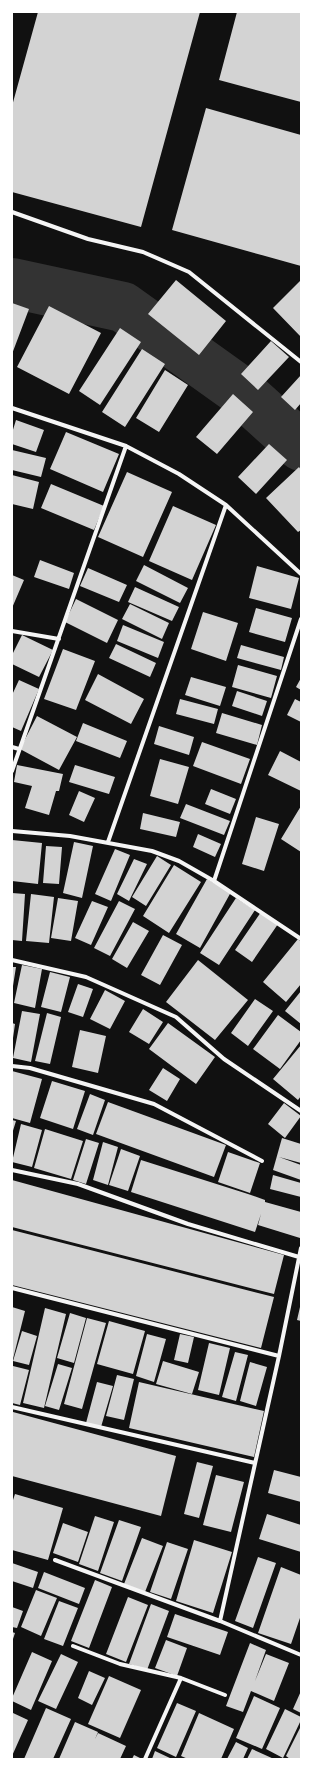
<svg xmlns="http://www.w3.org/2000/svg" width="313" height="1771" viewBox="0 0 313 1771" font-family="'Playfair Display',serif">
	<rect width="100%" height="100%" fill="#111"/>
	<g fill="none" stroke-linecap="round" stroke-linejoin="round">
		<path stroke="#333" stroke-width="50" d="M12,283L123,307L239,390L301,446"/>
	</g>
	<path fill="#d3d3d3" d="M38,12H200L141,227L12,192V106Z
		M237,12H301V102L219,80Z
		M206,108L301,135V266L172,230Z
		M176,280L226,321L199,355L148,314Z
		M301,280V337L273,308Z
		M12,303L29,309L12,354Z
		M49,306L101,333L69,394L17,367Z
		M120,328L141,342L100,405L79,391Z
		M271,341L289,357L258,390L241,374Z
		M142,349L165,364L125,427L102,412Z
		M165,370L188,385L159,432L136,418Z
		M301,375V403L295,410L281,397Z
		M233,394L253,412L217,454L196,437Z
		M16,420L44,430L36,452L12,444V433Z
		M66,432L119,454L103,492L50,469Z
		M269,444L287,460L256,494L238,477Z
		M12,450L46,458L41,477L12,470Z
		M299,467L301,470V530L298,532L266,498Z
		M127,472L172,492L143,557L98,537Z
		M12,475L39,482L33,509L12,504Z
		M51,484L104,506L94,530L41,508Z
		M173,506L216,525L192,580L149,561Z
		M40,560L74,573L69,589L34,577Z
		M144,565L188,588L180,603L136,581Z
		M257,566L299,578L291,609L249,598Z
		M88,568L127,585L119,602L80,586Z
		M12,575L24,580L12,608Z
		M135,587L179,607L172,621L128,602Z
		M76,599L118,620L107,643L65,622Z
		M130,604L169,623L162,639L122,619Z
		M256,608L292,618L285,642L249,632Z
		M203,612L238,623L226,661L191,649Z
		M123,625L164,642L158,658L117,641Z
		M22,635L53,650L39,677L12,664V655Z
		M116,644L156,663L150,677L109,658Z
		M241,645L284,657L281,670L237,658Z
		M63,649L95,661L76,710L44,699Z
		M238,665L277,676L271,698L232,687Z
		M98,674L144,699L131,724L85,700Z
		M191,677L226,687L220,706L185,695Z
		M301,678V690L296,687Z
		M19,680L39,689L21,731L12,727V695Z
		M237,691L267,701L262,716L232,706Z
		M180,699L218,709L214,724L176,714Z
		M295,699L301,702V722L287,715Z
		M222,713L262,725L257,745L216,733Z
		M37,716L77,737L59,770L20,749Z
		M83,723L127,741L120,758L76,741Z
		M159,726L194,737L189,755L154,744Z
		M202,742L250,759L241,784L193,766Z
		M280,751L301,762V791L268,775Z
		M160,759L189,767L178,804L150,796Z
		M17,765L63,774L59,791H56L49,815L25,808L32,786L14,782Z
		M75,765L115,777L109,794L69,782Z
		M211,789L236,799L230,814L205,804Z
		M79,791L95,798L84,822L69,815Z
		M186,804L230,821L224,835L180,818Z
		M301,806V852L281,839Z
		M143,813L180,822L176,837L140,829Z
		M256,817L279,824L264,871L242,864Z
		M198,834L221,844L215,857L193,847Z
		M12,840L42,843L38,884L12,881Z
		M74,842L93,846L82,898L63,893Z
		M46,846L62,847L59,884L43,883Z
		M115,849L130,855L111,901L95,894Z
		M157,856L171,865L146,906L132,897Z
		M134,859L147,864L129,901L117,894Z
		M174,865L201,882L169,933L143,916Z
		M207,879L231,892L200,948L176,934Z
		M12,893L25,894L22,941L12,940Z
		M31,894L54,897L49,943L26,941Z
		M58,898L78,901L71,941L51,938Z
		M236,898L255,910L219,965L200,953Z
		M92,901L108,907L91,945L75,938Z
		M119,901L135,909L110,956L94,948Z
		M261,912L278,924L252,962L235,950Z
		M133,922L149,931L127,968L112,959Z
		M163,935L182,945L160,985L141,975Z
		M298,939L301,942V984L286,1002L263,982Z
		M198,960L248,1000L215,1040L166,1002Z
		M22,965L42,969L35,1008L14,1003Z
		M12,967H16L13,986H12Z
		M50,972L70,977L61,1012L41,1007Z
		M78,984L93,989L83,1017L68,1012Z
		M105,990L125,1001L110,1029L90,1019Z
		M301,991V1024L285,1011Z
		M255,999L273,1011L248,1046L231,1033Z
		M143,1009L163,1022L149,1044L129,1032Z
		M22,1011L40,1014L31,1062L13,1058Z
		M47,1013L61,1017L50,1064L35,1061Z
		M278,1015L301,1032V1040L280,1069L253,1049Z
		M12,1023L15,1024L13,1038H12Z
		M168,1023L215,1057L196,1084L149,1049Z
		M80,1030L106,1036L98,1073L72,1067Z
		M301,1045V1096L298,1100L273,1079Z
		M163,1068L180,1079L167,1101L149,1090Z
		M12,1071L42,1079L30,1123L12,1118Z
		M52,1081L85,1091L73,1129L40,1118Z
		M90,1094L105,1100L93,1135L77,1129Z
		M108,1102L226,1145L214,1177L96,1134Z
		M284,1103L301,1116L285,1138L268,1124Z
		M12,1120L16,1121L12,1134Z
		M21,1124L42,1130L32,1167L12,1162Z
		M45,1129L83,1141L71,1179L34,1168Z
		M282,1138L301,1144V1163L279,1157L301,1165V1180L273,1170Z
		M86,1139L99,1143L86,1184L73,1180Z
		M103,1142L118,1147L108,1185L93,1180Z
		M121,1149L140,1156L128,1191L109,1185Z
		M228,1152L260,1163L250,1193L218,1182Z
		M141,1160L248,1194L265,1200V1202L301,1212L300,1238L258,1225L261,1214L255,1232L131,1192Z
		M273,1175L301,1183V1197L270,1189Z
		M12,1180L284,1255L274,1294L12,1227Z
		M12,1230L274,1297L261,1348L12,1285Z
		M12,1307L25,1311L13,1359H12Z
		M300,1307H301V1321L297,1320Z
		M45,1308L66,1314L44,1408L23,1403Z
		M70,1313L86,1318L74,1363L57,1358Z
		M87,1318L106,1323L82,1409L64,1404Z
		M109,1321L145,1331L133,1374L97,1364Z
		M22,1331L37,1336L29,1365L13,1361Z
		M147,1334L166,1339L154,1382L136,1376Z
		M180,1334L194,1337L188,1363L174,1360Z
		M209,1343L230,1348L219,1395L198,1390Z
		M235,1352L248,1355L236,1401L222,1397Z
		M163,1361L199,1372L192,1394L156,1384Z
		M250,1362L267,1367L256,1406L240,1401Z
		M58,1364L72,1368L59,1410L45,1406Z
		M13,1366L29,1370L20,1405L12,1403Z
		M117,1375L134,1379L124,1420L106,1416Z
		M97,1382L113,1386L101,1427L86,1423Z
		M139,1382L264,1411L254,1457L129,1428Z
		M13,1412L176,1456L161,1516L12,1476Z
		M197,1462L213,1466L199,1518L184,1514Z
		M274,1470L301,1477V1502L268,1493Z
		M216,1475L244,1482L231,1532L203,1525Z
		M15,1494L63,1508L48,1560L12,1550V1503Z
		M267,1514L301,1525V1552L259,1539Z
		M95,1516L114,1522L98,1571L79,1564Z
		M119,1520L141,1527L122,1581L100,1573Z
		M63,1523L88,1532L78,1562L53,1553Z
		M142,1538L163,1546L145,1592L124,1584Z
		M194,1540L232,1552L213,1613L176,1601Z
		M167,1542L188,1549L171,1599L150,1592Z
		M258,1557L276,1563L253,1628L235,1621Z
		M12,1563L38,1572L33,1588L12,1581Z
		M281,1567L301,1575V1615L291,1644L258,1633Z
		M44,1572L85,1588L79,1604L38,1588Z
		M95,1580L112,1587L89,1648L71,1641Z
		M36,1590L57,1598L41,1636L21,1627Z
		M128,1597L148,1605L126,1662L106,1654Z
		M59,1601L78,1608L63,1646L44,1639Z
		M151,1604L169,1611L147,1670L129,1664Z
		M12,1607L23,1611L17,1628L12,1627Z
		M175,1614L228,1632L220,1655L167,1637Z
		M12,1632L15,1633L12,1642Z
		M166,1640L187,1648L177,1676L155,1668Z
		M250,1643L266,1650L255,1681L266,1654L289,1663L274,1701L251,1691L243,1712L226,1706Z
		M32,1652L52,1661L31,1710L12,1701V1698Z
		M61,1654L78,1662L56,1709L38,1701Z
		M89,1671L105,1678L92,1705L78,1698Z
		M109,1676L141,1690L120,1738L88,1724Z
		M301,1691V1713L293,1709Z
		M254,1696L280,1708L262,1749L236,1738Z
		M177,1703L196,1711L176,1757L157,1748Z
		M46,1708L71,1719L53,1759H24Z
		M285,1709L301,1717V1720L283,1758L266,1749Z
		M13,1713L28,1720L12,1756V1716Z
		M199,1713L234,1729L221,1759H188L181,1756Z
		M75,1722L98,1732L95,1739L98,1733L126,1746L120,1759H59Z
		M301,1726V1759H290L286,1756Z
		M236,1742L248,1748L243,1759H227Z
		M252,1749L274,1759H247Z
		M155,1751L172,1759H152Z
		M134,1755L142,1759H132Z"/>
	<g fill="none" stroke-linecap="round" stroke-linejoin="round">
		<path stroke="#f5f5f5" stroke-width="4" d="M12,212L88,239L143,252L189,272L301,362
			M12,408L126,446L179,474L226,505L301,574
			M12,631L59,639
			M12,747L19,749
			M12,771L126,446
			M12,831L70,836L152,851L179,861L214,881L301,939
			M108,842L226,505
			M214,881L301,619
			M12,960L86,977L176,1017L224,1059L301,1111
			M12,1066L30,1068L154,1104L262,1161
			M12,1170L78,1184L188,1224L299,1257
			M12,1288L279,1356
			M12,1407L255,1463
			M55,1560L220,1621L301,1655
			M220,1621L279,1356L301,1248
			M73,1646L120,1664L181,1678L225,1695
			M145,1759L181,1678"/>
	</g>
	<rect width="313" height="1771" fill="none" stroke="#ffffff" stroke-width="26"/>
</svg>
